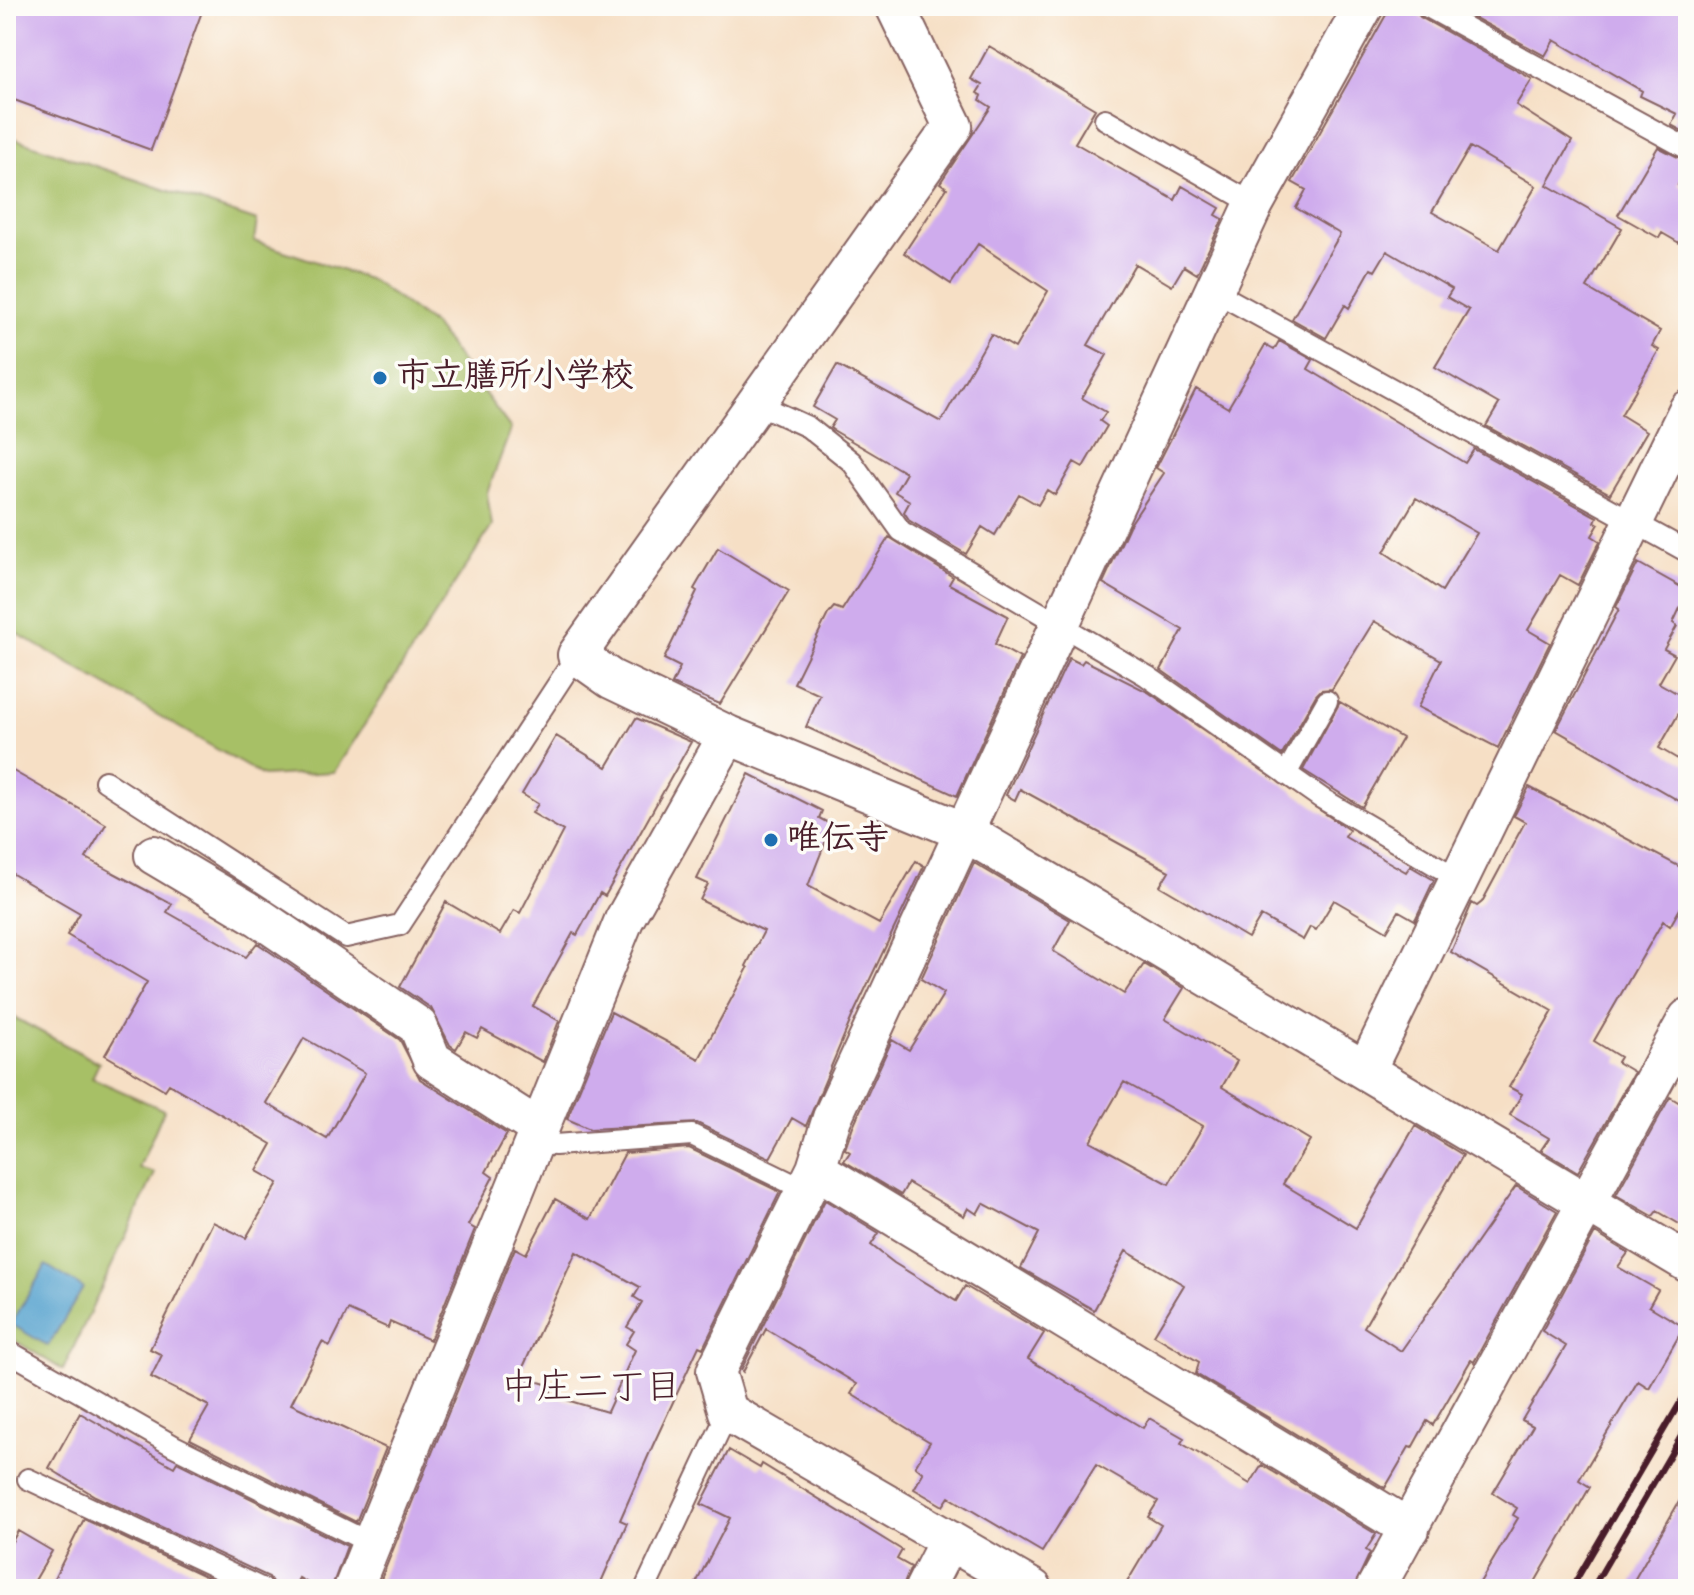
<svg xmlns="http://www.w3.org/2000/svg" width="1694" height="1595" viewBox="0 0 1694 1595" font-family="'Indie Flower','Klee One',sans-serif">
	<rect width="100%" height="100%" fill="#fdfcf7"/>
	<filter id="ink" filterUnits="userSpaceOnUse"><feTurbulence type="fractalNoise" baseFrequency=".0125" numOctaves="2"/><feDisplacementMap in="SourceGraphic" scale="16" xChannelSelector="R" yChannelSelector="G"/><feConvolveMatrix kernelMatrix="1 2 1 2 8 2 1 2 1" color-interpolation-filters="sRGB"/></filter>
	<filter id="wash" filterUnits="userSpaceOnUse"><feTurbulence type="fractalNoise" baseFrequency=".006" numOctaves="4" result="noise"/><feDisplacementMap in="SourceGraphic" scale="32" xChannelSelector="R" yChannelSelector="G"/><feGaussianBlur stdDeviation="1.8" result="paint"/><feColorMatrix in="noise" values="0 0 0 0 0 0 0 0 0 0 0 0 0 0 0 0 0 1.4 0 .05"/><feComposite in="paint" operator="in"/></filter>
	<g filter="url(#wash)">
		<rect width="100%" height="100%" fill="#f6dfc5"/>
		<path fill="#a7c066" stroke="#787048" stroke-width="2" d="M13,138L257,221L254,241L371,280L434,325L511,429L487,493L492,526L334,772L263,776L6,627V140Z
			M6,1013L99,1063L92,1078L164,1110L139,1168L155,1173L63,1370L6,1335Z"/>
		<path fill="#56a3cf" stroke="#50617d" stroke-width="2" d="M46,1265L83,1288L48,1346L11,1324Z"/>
		<g id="blocks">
			<path fill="#cfaced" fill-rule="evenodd" d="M15,6H204L151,150L6,97V30Z
				M1391,6H1413L1420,17L1532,79L1516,105L1572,141L1547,185L1622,228L1587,288L1660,331L1652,346L1659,350L1621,415L1647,431L1610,494L1486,426L1499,404L1435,367L1469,310L1447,297L1452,289L1387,251L1375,271L1371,269L1349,308L1345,305L1326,338L1292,319L1340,234L1296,208L1306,190L1292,182ZM1470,147L1536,186L1499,250L1432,212Z
				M1453,6H1688V134L1671,125L1677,114L1640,96L1642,91L1554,40L1545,56Z
				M989,46L1095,109L1075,143L1175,200L1182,186L1220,208L1216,215L1223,219L1197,274L1184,266L1172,286L1135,264L1088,345L1107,355L1082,398L1106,412L1100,421L1107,426L1083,467L1074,462L1055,495L1047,490L1038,505L1019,494L995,535L982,527L966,554L910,521L904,512L910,501L895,492L906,473L833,430L830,428L835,420L813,407L837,365L941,422L991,334L1015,348L1048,291L978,244L951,284L904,253L947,188L940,183L944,177L991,107L980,100L982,96L977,93L982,85L971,79Z
				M1658,147L1688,162L1678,185L1688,191V248L1662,233L1659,238L1618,215Z
				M1279,341L1313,360L1308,369L1465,463L1474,449L1597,517L1595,522L1599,524L1592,536L1600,541L1578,585L1560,575L1528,630L1550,643L1498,748L1418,707L1441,660L1374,621L1332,689L1321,690L1316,695L1282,755L1161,670L1183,630L1103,583L1129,526L1164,473L1156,468L1196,389L1228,408L1265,345L1274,350ZM1416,498L1477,533L1442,591L1384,552Z
				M889,537L953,577L949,584L1008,616L995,644L1020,658L957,796L806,727L820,695L794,683L828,614L834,607L842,610Z
				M718,548L789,591L720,704L672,684L680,667L664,659L697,591L694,589Z
				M1638,563L1688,591L1673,623L1677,626L1664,649L1675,655L1659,683L1687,699L1659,748L1688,765V806L1556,730L1619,609L1616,607Z
				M1069,658L1081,664L1084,660L1148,692L1349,830L1345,837L1406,872L1410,866L1434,880L1415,920L1399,911L1387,931L1334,900L1316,930L1310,927L1303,940L1261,916L1248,938L1160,886L1169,871L1020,789L1015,800L1006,795Z
				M1340,702L1402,738L1362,807L1303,770Z
				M636,718L691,742L605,896L600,893L577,935L573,933L533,1006L559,1021L543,1062L482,1029L477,1038L466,1032L456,1049L450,1045L431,1008L400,987L446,902L500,934L514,910L520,913L563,831L532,813L538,804L522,794L556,736L607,767Z
				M6,767L106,824L86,858L172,904L167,912L246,957L257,943L400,1040L420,1079L507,1134L486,1172L493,1177L468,1225L475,1229L430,1340L390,1322L388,1328L348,1310L330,1346L322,1342L291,1404L386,1448L356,1522L190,1439L209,1406L151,1377L162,1355L150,1349L213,1222L246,1238L278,1183L257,1171L272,1144L169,1084L165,1090L105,1055L147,982L67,935L80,913L6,870ZM304,1038L365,1073L327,1139L266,1103Z
				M749,774L822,811L819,818L832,825L808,886L879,924L916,861L924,866L852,1017L806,1126L792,1118L770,1158L697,1123L590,1129L567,1119L611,1012L699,1059L748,968L746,966L764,931L700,900L708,884L697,879Z
				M1529,787L1688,871V895L1670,926L1663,921L1594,1041L1620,1057L1617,1062L1634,1072L1578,1172L1541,1150L1549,1138L1510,1115L1522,1094L1509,1087L1553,1011L1451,952L1472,903L1477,906L1482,902L1525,822L1514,816Z
				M974,863L1070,920L1053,951L1124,994L1144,964L1184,988L1165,1019L1237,1061L1222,1087L1310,1140L1283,1184L1356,1228L1415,1126L1463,1155L1364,1327L1401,1351L1516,1186L1557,1211L1474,1362L1471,1360L1433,1425L1427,1421L1412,1448L1409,1447L1385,1488L1196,1374L1199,1362L1154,1335L1184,1285L1126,1251L1094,1310L1021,1268L1039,1233L983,1203L977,1214L968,1208L964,1216L908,1183L901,1195L844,1161L850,1152L845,1149L853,1126L892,1040L909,1050L944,993L921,979ZM1124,1082L1203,1126L1169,1184L1090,1141Z
				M1670,1097L1688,1108V1229L1657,1211L1653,1216L1616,1195Z
				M689,1148L780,1192L703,1348L699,1346L653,1445L620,1520L627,1523L598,1589H377L515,1248L526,1254L555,1199L590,1219L625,1153ZM576,1252L640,1287L634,1297L642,1302L627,1327L634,1331L626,1344L635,1350L607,1412L550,1395L552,1386L519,1376Z
				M825,1200L879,1233L871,1245L894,1263L956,1301L965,1286L1044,1333L1028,1359L1143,1428L1149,1418L1184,1438L1181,1443L1250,1484L1262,1465L1376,1534L1366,1550L1370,1553L1353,1589H1123L1161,1525L1148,1517L1158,1501L1096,1465L1042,1552L949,1497L943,1506L914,1489L923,1473L915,1466L930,1442L851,1394L857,1384L766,1329L743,1372L741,1370Z
				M1595,1233L1628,1253L1618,1267L1658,1290L1649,1306L1684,1327L1649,1388L1638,1381L1579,1480L1590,1487L1531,1589H1476L1518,1518L1513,1515L1517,1508L1493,1493L1533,1426L1522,1420L1566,1346L1542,1331Z
				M80,1413L174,1467L177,1462L347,1546L331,1589H318L299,1578L293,1589H276L269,1577L95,1496L49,1468Z
				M729,1450L760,1468L762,1464L902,1550L897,1559L911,1567L902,1589H693L730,1518L701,1504Z
				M1688,1486V1589H1629Z
				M84,1519L232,1589H49Z
				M18,1531L52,1551L30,1589H6V1552Z"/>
		</g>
	</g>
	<g filter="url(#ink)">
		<use href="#blocks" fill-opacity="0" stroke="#866261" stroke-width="2"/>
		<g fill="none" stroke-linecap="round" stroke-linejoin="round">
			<g stroke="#866261" stroke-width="24">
				<path id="lane" d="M1426,6L1688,149
					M1105,119L1254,204
					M1214,291L1688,552
					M758,404L808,427L852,462L901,531L1147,676L1321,798L1459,879
					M1286,774L1327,701
					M105,781L346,937L400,925L577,655
					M532,1143L555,1145L692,1135L805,1190
					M6,1350L174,1446L370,1543
					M28,1479L263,1589
					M645,1589L728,1412"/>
			</g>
			<g stroke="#866261" stroke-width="42">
				<path id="street" d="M895,6L953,126L577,655L611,679L728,735L965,832L1688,1263
					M154,855L260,918L418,1026L432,1060L538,1128
					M1366,1070L1688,410
					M816,1169L1410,1529
					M353,1589L624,920L728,735
					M924,1589L949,1540
					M1033,1589L728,1412L716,1371L816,1169L832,1118L1254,204L1364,6
					M1375,1589L1688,1018"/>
			</g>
			<use href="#lane" stroke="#fff" stroke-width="20"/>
			<use href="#street" stroke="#fff" stroke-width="38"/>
			<path stroke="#4a1f2b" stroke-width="6" d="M1571,1589L1688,1389
				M1592,1589L1688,1424"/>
		</g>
	</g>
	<g fill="#1f6fb2" stroke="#fdfcf7" stroke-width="3">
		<circle cx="380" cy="378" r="8"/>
		<circle cx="771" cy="840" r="8"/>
	</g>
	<g text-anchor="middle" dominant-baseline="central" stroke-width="7" stroke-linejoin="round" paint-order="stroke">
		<g font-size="34" font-weight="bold" fill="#4a1f2b" stroke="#fdfcf7" text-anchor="start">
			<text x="396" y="378">市立膳所小学校</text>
			<text x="787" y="840">唯伝寺</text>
		</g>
		<g font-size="36" fill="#4a1f2b" stroke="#fdfcf7">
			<text x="591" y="1389">中庄二丁目</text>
		</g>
	</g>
	<rect width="1694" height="1595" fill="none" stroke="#fdfcf7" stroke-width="32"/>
</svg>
